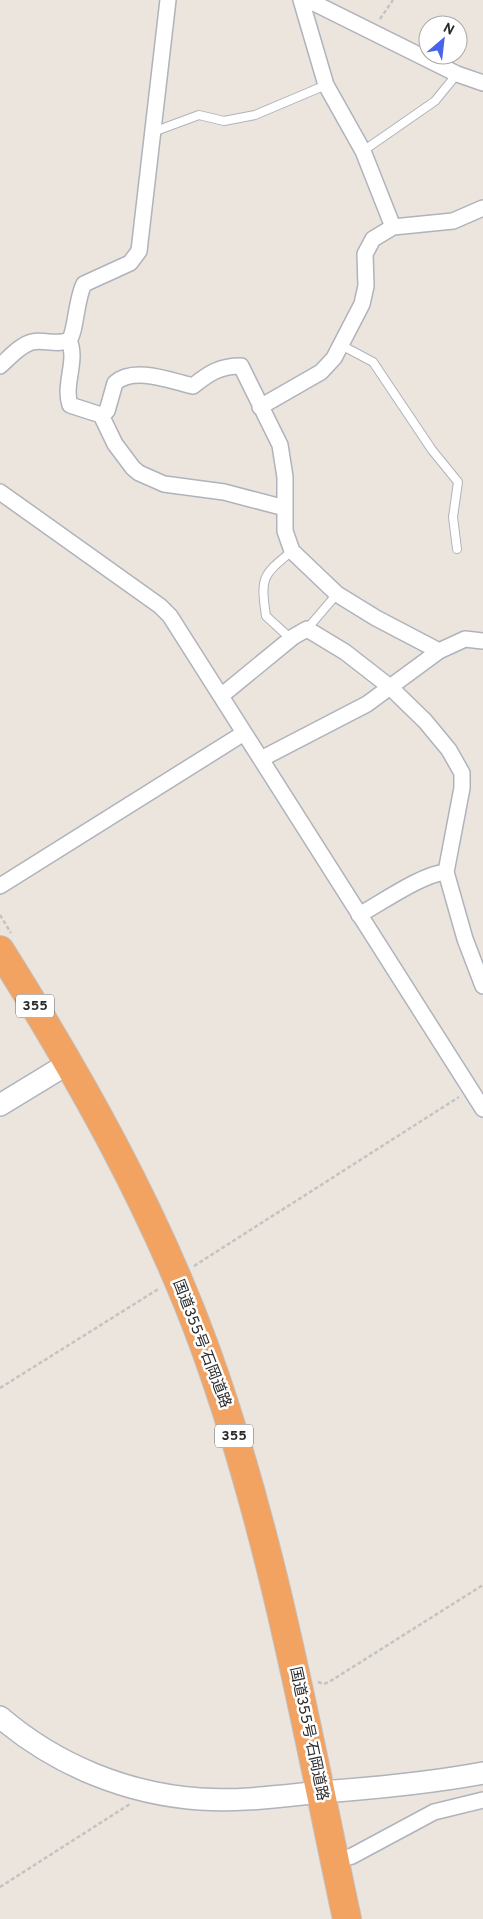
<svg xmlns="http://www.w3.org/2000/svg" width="483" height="1919" viewBox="0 0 483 1919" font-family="Overpass,'Noto Sans JP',sans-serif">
	<rect width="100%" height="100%" fill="#ebe5dd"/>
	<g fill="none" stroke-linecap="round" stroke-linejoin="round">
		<g stroke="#b0b3bc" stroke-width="10">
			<path id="lane" d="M153,132L199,115L224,121L255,115L326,85
				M363,151L435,101L457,74
				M341,345L373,362L432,450L458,482L453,517L457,549
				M307,629L337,594
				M291,639L266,616C260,576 263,575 292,551"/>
		</g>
		<g stroke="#b0b3bc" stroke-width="18">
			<path id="street" d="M301,0L326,85L363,151L393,227
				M308,0L457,74L483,83
				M69,340C78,361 63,384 70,405L101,415L115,444L133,468L139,473L164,484L224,492L285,508
				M0,366C9,358 20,345 32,342C44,339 57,346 69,340C76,332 76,299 84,284L130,263L139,251L168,0
				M260,407L321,372L334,358L362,304L366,286L365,254L373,239L393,227L453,221L483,208
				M101,415L107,411L115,383C134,366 171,381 193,386C209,373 220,366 241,366L280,445L285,477V531L292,551L337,594L376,618L439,651
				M0,492L160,606L170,616L483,1109
				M221,696L293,637L307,629L345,652L390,687L425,721L449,750L462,773V788L446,872L465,939L483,986
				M261,759L367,704L439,651L465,639L483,641
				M0,886L244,733
				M359,915C381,903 422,874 446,872
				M335,1861L352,1856L434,1812L483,1800"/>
		</g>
		<g stroke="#b0b3bc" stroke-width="24">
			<path id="secondary" d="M0,1105L69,1063
				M0,1717C56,1765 127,1794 200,1799C240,1802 281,1796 321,1792C376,1788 429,1783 483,1773"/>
		</g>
		<g stroke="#c3c3c3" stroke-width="30">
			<path id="highway" d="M0,950C79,1076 154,1208 205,1348C272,1533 306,1727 347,1919"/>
		</g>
		<path stroke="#c3c3c3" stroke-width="2.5" stroke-dasharray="4 2.5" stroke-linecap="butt" d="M380,19L393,0
			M0,915L11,933
			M194,1266L459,1097
			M0,1388L160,1288
			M318,1682L324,1684L329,1682L483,1585
			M0,1887L130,1804"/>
		<use href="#lane" stroke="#fff" stroke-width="8"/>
		<use href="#street" stroke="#fff" stroke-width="15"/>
		<use href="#secondary" stroke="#fff" stroke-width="21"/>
		<use href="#highway" stroke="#f2a261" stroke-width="28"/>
	</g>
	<g text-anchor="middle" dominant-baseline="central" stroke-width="5" stroke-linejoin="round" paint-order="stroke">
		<g fill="#fff" stroke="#6a6a6a" stroke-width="1">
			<rect x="16" y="994.5" width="38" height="23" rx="4"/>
			<rect x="215" y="1424.5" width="38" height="23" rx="4"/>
		</g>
		<g font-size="14" font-weight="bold" fill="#2a2a2a">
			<text x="35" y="1006">355</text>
			<text x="234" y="1436">355</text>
		</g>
		<g font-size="15" fill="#2a2a2a" stroke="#fff">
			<text transform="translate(201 1344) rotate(69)">国道355号 石岡道路</text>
			<text transform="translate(308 1734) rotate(78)">国道355号 石岡道路</text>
		</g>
	</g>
	<g transform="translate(443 40) rotate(28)"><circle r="24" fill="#ffffff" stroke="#aaaaaa"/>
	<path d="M0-4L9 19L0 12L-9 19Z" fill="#4864ec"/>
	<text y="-8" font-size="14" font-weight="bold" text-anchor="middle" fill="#2a2a2a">N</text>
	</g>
</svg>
